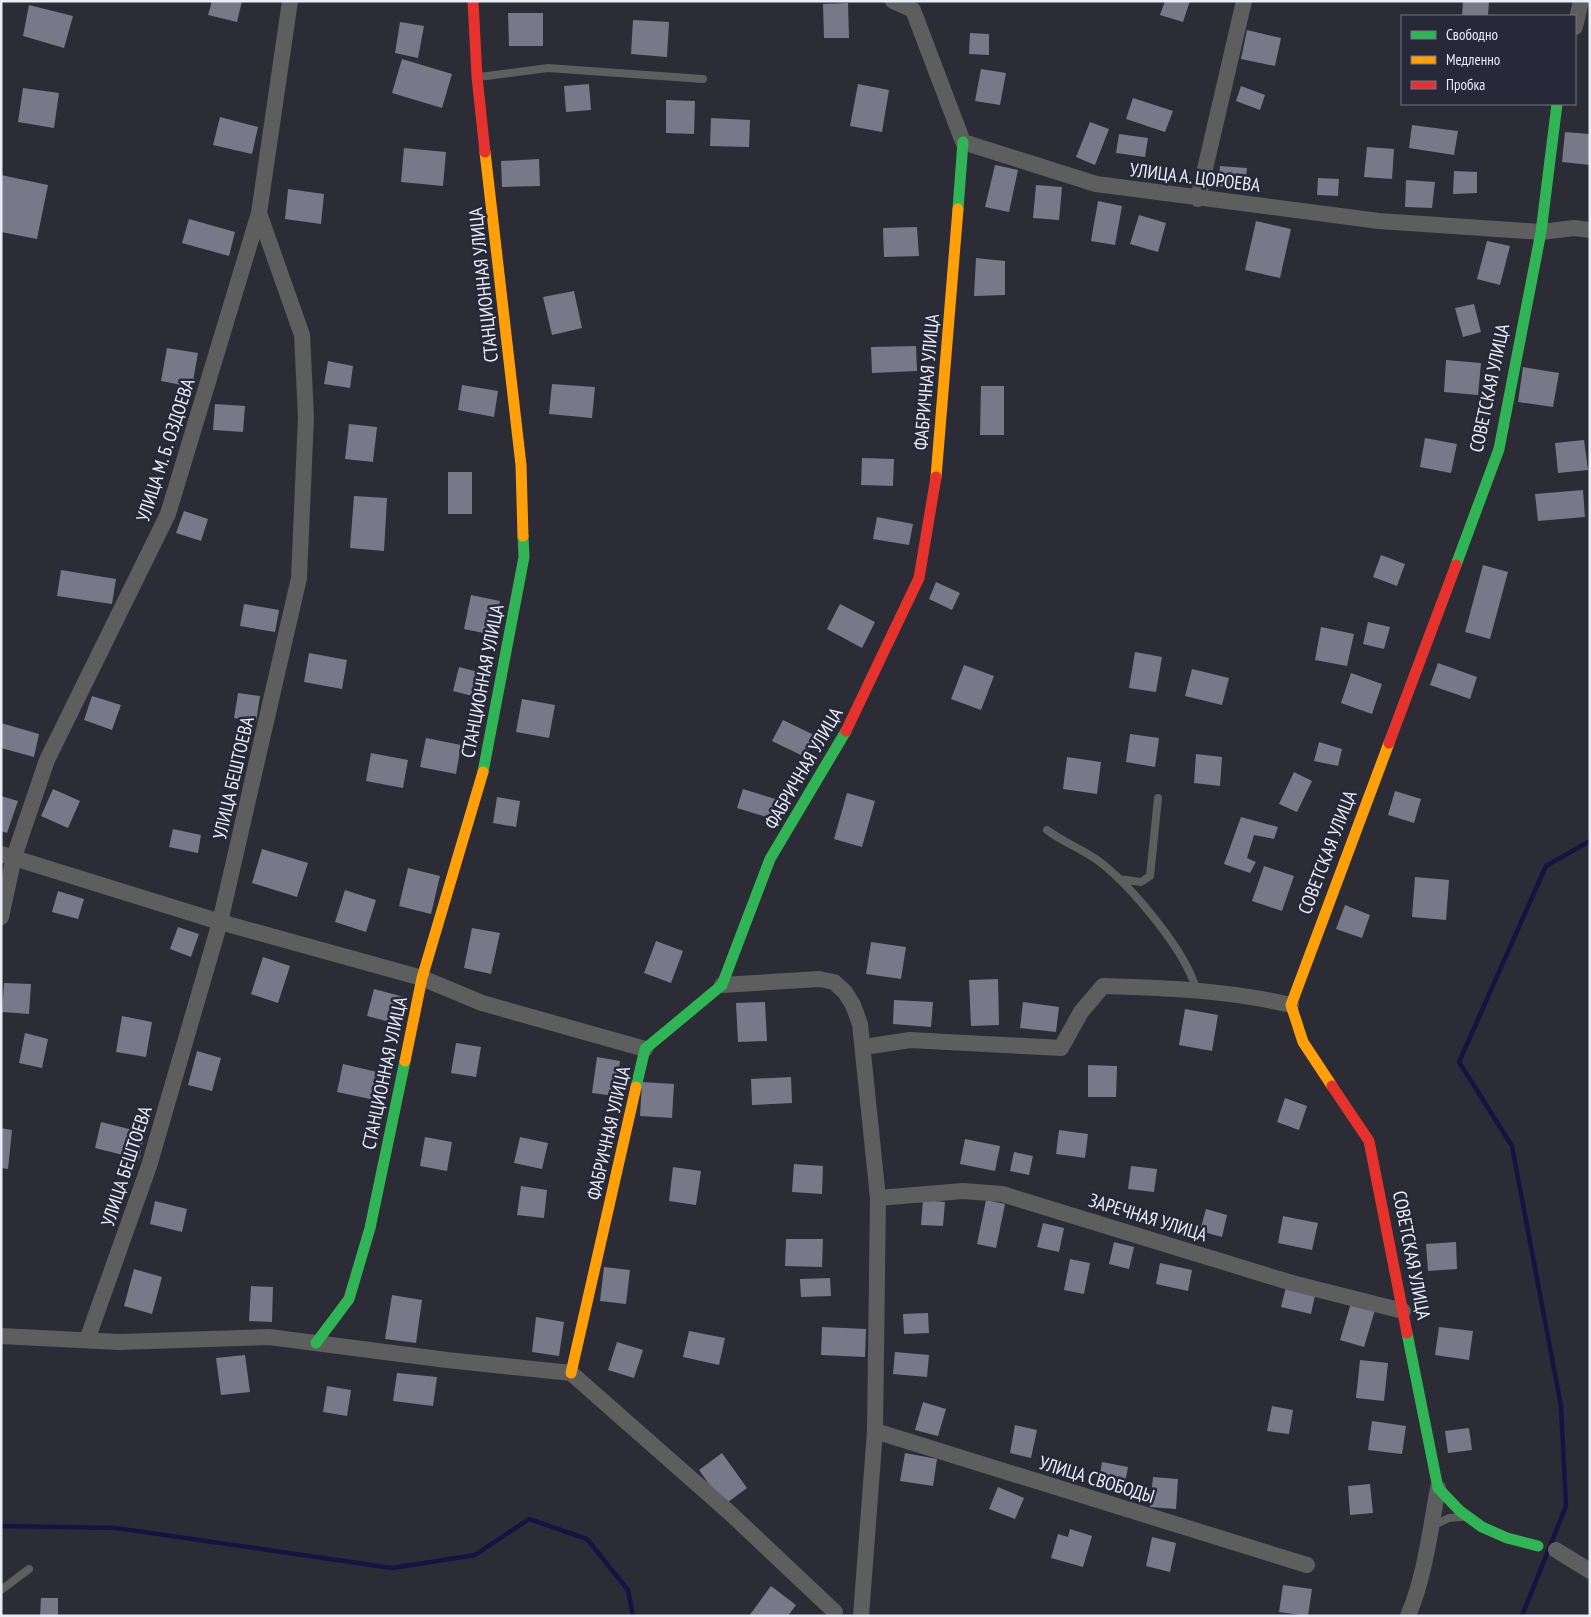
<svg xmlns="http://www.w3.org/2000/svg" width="1591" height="1617" viewBox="0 0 1591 1617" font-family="'PT Sans Narrow',sans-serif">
	<rect width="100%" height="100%" fill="#2b2c35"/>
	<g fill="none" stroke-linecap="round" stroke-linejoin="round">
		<path stroke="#161343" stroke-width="4.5" d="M1,1526L116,1528L392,1568L475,1555L529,1519L587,1539L628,1590L633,1616
			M1522,1616L1566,1506L1561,1406L1512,1146L1459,1062L1546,866L1590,841"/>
	</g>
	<path fill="#777989" d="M212,1H242L237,22L208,15Z
		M1165,1H1190L1183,22L1160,15Z
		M1463,1H1489L1488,16H1462Z
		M848,3L849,38H824L823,4Z
		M29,5L73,16L64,48L23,36Z
		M508,13H543V46H509Z
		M633,20L669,22L667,57L631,54Z
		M400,22L424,26L418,58L395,53Z
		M1247,30L1281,38L1275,66L1241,59Z
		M970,33L989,34V55L969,54Z
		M402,59L452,74L442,108L392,93Z
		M981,69L1006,73L1000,105L975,101Z
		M589,84L591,110L566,112L564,86Z
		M858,84L889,90L882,132L850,126Z
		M1241,86L1265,95L1260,110L1236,101Z
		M23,88L59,93L54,128L18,122Z
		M1133,98L1173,111L1165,132L1126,119Z
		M666,100L695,101L694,134L666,133Z
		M220,117L258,127L252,154L213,145Z
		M711,118L750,120L749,147L710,146Z
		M1090,122L1109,129L1095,165L1076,157Z
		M1412,125L1458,131L1454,155L1409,148Z
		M1565,132L1590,134V165L1562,162Z
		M1119,134L1148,138L1145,157L1116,153Z
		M1367,147L1394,149L1392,179L1364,177Z
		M404,148L446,152L443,186L401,182Z
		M539,159L540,186L502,187L501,161Z
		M995,165L1018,170L1009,212L985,207Z
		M1220,166L1247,168L1245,189L1218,186Z
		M1454,171L1477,172V193L1453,194Z
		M1,175L48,185L37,239L1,232Z
		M1318,178L1339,179L1338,196L1317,195Z
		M1406,180L1435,182L1432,208L1405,207Z
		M1036,185L1062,187L1059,220L1033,218Z
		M288,189L324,194L321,224L285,219Z
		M1098,201L1122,206L1115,245L1091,241Z
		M1139,215L1166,223L1158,252L1130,244Z
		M189,219L235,232L229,256L182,243Z
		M1256,221L1291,229L1280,278L1245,270Z
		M917,227L919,256L884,257L883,228Z
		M1487,241L1510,246L1500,285L1477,279Z
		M976,258L1005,261V295L974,296Z
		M574,291L582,328L552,335L543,297Z
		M1474,304L1481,332L1463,337L1455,308Z
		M916,346L917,371L872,373L871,347Z
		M167,348L198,353L192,387L161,381Z
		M1446,360L1481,363L1478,395L1444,392Z
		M328,361L353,366L350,388L324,384Z
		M1523,367L1559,373L1553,407L1518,402Z
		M552,384L595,387L592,418L549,414Z
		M462,385L498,391L494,417L458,410Z
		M981,386H1004V435H980Z
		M215,404L245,406L243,432L213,430Z
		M349,424L377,427L373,462L345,459Z
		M1425,438L1457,444L1451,473L1420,467Z
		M1584,440L1588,470L1558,473L1555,443Z
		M862,458L894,459L893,486L861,485Z
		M448,472H472V514H448Z
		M1583,490L1585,517L1538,521L1535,494Z
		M354,496L387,498L384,551L350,548Z
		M184,511L208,519L201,541L176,533Z
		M877,517L913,524L909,545L873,539Z
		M1381,555L1405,564L1397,586L1373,577Z
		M1483,565L1508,572L1490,639L1465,632Z
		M61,570L116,579L112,604L57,596Z
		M936,582L960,593L952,610L929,599Z
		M471,595L500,601L493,635L464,629Z
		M244,604L279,610L275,632L240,626Z
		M840,604L875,622L862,648L827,629Z
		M1368,622L1390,627L1384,649L1363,644Z
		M1321,627L1354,634L1347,666L1315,660Z
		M1135,652L1162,657L1156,692L1129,688Z
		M309,653L347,660L342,689L304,682Z
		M1438,663L1477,677L1470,699L1430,685Z
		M964,665L994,676L981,710L951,699Z
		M459,667L490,675L484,699L453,691Z
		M1192,669L1229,678L1222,705L1185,696Z
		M1351,673L1382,684L1372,714L1341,703Z
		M238,693L260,696L256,722L234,718Z
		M92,696L121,705L112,730L84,720Z
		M522,699L555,705L549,738L516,732Z
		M783,720L816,736L805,757L772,741Z
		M1,723L39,734L34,757L1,748Z
		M1130,734L1159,738L1155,767L1126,762Z
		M426,738L461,745L456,774L420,767Z
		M1319,742L1342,749L1338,766L1314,761Z
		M371,753L408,760L403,788L366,781Z
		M1196,754L1222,757L1220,786L1194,783Z
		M1067,757L1101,762L1097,794L1063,789Z
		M1294,772L1312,781L1297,812L1279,804Z
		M53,789L80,801L68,828L41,816Z
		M743,789L785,802L779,821L737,808Z
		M1395,791L1421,799L1414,823L1388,815Z
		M847,793L875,801L862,847L834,839Z
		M1,796L18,801L7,833L1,831Z
		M497,797L520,801L516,827L493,823Z
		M1241,817L1278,827L1274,839L1254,835L1247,858L1256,862L1250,873L1224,864Z
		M173,829L201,835L198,853L169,847Z
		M262,849L308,863L297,897L252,883Z
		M1264,866L1294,876L1282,911L1252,901Z
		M408,868L440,876L431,914L399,906Z
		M1415,877L1449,880L1446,920L1412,917Z
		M345,890L376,900L366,932L335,922Z
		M58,891L84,899L78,919L52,912Z
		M1345,905L1370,915L1362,938L1336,929Z
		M178,927L199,934L191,957L170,949Z
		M472,928L500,933L491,974L464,968Z
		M656,941L683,951L671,983L644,973Z
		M871,942L906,947L901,979L866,974Z
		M263,957L290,966L278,1003L251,994Z
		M998,979L999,1025L971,1026L969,980Z
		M4,983L31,984L29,1014L2,1012Z
		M374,989L408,998L401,1025L367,1016Z
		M894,1000L933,1002L931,1027L893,1024Z
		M765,1002L767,1041L738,1042L736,1003Z
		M1023,1002L1059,1007L1056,1032L1020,1028Z
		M1185,1009L1218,1015L1212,1051L1179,1045Z
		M122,1016L152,1022L146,1057L116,1052Z
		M25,1033L48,1039L42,1068L19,1063Z
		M456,1043L481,1047L476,1077L451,1073Z
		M197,1051L221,1058L212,1091L188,1085Z
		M597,1057L620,1061L615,1096L592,1093Z
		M343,1064L390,1075L384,1102L337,1092Z
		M1088,1065L1117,1066L1116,1097H1088Z
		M791,1077L792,1103L752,1105L751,1079Z
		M642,1082L674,1084L672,1118L640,1116Z
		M1285,1098L1307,1106L1299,1130L1277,1122Z
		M101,1122L145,1133L139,1159L95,1148Z
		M1,1128L12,1130L8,1169L1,1168Z
		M1059,1130L1088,1134L1085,1158L1056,1154Z
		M425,1137L452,1142L447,1171L420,1166Z
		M520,1137L548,1143L542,1169L514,1163Z
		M965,1139L1000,1146L995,1171L960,1164Z
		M1014,1152L1033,1156L1029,1175L1010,1171Z
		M794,1164L823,1166L822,1194L792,1192Z
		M1131,1166L1157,1169L1154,1192L1128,1189Z
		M673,1167L701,1171L696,1205L669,1201Z
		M521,1186L547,1190L544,1218L517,1215Z
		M923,1200L945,1202L943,1226L921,1225Z
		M986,1200L1005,1204L996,1248L977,1244Z
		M155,1201L187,1209L182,1232L150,1224Z
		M1206,1209L1227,1215L1222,1237L1200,1231Z
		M1283,1216L1318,1223L1312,1250L1278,1243Z
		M1043,1223L1064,1228L1059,1252L1037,1247Z
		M786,1239H823L822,1267L785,1266Z
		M1114,1242L1134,1247L1129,1269L1109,1264Z
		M1456,1242L1457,1269L1428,1271L1426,1244Z
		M1070,1259L1090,1263L1084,1294L1064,1290Z
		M1160,1263L1192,1270L1188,1291L1156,1284Z
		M604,1267L630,1270L626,1304L600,1301Z
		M134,1269L162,1277L152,1314L124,1306Z
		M830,1278L831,1296L801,1297L800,1279Z
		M251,1286L273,1287L272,1322L249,1321Z
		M1286,1287L1315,1295L1311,1314L1281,1307Z
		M392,1295L422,1300L416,1343L385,1339Z
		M1351,1303L1375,1310L1364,1347L1340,1340Z
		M928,1313L929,1333L904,1334L903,1314Z
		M536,1317L564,1322L559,1356L532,1352Z
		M822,1327L866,1329L865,1357L821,1355Z
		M1439,1327L1473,1331L1469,1360L1435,1355Z
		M689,1331L725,1338L719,1365L683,1357Z
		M617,1342L643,1350L634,1378L608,1370Z
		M895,1352L929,1355L927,1377L893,1374Z
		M245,1355L250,1392L221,1395L216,1358Z
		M1360,1360L1388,1363L1384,1401L1356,1398Z
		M397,1373L437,1377L433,1406L393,1401Z
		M327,1386L351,1390L347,1416L323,1412Z
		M923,1402L946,1409L938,1436L915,1430Z
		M1272,1406L1293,1410L1289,1434L1267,1431Z
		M1372,1421L1406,1426L1402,1454L1368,1450Z
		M1015,1425L1037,1430L1031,1458L1010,1453Z
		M1469,1428L1472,1450L1448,1453L1445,1431Z
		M722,1453L747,1488L724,1505L699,1470Z
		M905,1453L937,1459L933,1486L900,1481Z
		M1102,1462L1128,1467L1123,1493L1098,1488Z
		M1153,1477L1178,1479L1176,1509L1150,1507Z
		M1370,1484L1373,1513L1350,1515L1348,1486Z
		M998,1487L1024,1498L1015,1519L989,1509Z
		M1070,1529L1092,1536L1083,1567L1051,1558L1058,1534L1068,1537Z
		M1152,1537L1176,1543L1170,1572L1146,1566Z
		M1283,1585L1312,1589L1308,1616L1279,1612Z
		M771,1586L796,1605L788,1616H749Z
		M41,1598H58V1616H40Z"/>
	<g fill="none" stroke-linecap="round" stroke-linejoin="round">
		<path stroke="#5d5e5d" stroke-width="8" d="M479,77L548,68L703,79
			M1047,830C1064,843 1083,849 1100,862C1131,886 1186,951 1196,989
			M1119,879L1141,882L1150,876L1158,798
			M1432,1526L1449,1518L1461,1517
			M1,1590L29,1569"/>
		<path stroke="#5d5e5d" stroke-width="16" d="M893,1L913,10L963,142L1096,184L1379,221L1541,232L1574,228L1590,230
			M1575,27L1581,1
			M1198,199L1244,1
			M1,854L220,922L422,978L482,1003L645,1049
			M1,917L14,857L47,760L168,514L259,213L290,1
			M722,985L819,979L834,982L845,992L853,1005L860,1024L878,1198L875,1431L861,1616
			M864,1047L910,1040L1061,1048L1081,1012L1103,986C1169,988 1226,990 1291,1005
			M878,1198L963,1191L1002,1194L1292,1283L1403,1311
			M1,1336L119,1342L269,1337L447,1360L571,1373L730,1513L835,1612
			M87,1340L149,1166L220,922L299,578L306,417L302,335L259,213
			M875,1431L1307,1565
			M1556,1550L1590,1571
			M1408,1616C1425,1576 1430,1531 1438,1488"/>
		<path stroke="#30b455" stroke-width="11" d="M958,209L963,142
			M1456,565L1499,449L1541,232L1557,104
			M483,772L524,557L523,536
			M636,1087L645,1049L722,985L770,859L846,731
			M1407,1333L1438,1488L1460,1511L1482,1527L1507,1538L1538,1546
			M316,1343L349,1299L370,1228L405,1061"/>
		<path stroke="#ff9f0a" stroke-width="11" d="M485,152L521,465L523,536
			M936,477L958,209
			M405,1061L422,978L483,772
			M1332,1086L1303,1042L1291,1005L1389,743
			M571,1373L636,1087"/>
		<path stroke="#e5322d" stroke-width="11" d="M473,1L477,77L485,152
			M846,731L919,578L936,477
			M1389,743L1456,565
			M1332,1086L1369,1141L1407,1333"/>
	</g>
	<g text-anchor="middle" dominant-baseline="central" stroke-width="5" stroke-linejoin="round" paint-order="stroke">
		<g font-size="19" fill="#eaecf7" stroke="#272939">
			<text transform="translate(1195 177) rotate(7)">УЛИЦА А. ЦОРОЕВА</text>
			<text transform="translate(483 285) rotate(-96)">СТАНЦИОННАЯ УЛИЦА</text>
			<text transform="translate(926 382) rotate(-85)">ФАБРИЧНАЯ УЛИЦА</text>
			<text transform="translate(1489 388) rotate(-78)">СОВЕТСКАЯ УЛИЦА</text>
			<text transform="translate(165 450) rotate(-72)">УЛИЦА М. Б. ОЗДОЕВА</text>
			<text transform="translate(482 681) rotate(-79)">СТАНЦИОННАЯ УЛИЦА</text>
			<text transform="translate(803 768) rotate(-60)">ФАБРИЧНАЯ УЛИЦА</text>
			<text transform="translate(233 778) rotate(-77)">УЛИЦА БЕШТОЕВА</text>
			<text transform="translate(1327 852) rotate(-69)">СОВЕТСКАЯ УЛИЦА</text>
			<text transform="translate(384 1073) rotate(-78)">СТАНЦИОННАЯ УЛИЦА</text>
			<text transform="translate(608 1133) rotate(-77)">ФАБРИЧНАЯ УЛИЦА</text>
			<text transform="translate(126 1166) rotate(-72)">УЛИЦА БЕШТОЕВА</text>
			<text transform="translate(1148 1217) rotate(17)">ЗАРЕЧНАЯ УЛИЦА</text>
			<text transform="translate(1412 1255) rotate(79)">СОВЕТСКАЯ УЛИЦА</text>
			<text transform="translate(1097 1479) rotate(17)">УЛИЦА СВОБОДЫ</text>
		</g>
	</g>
	<rect width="1591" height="1617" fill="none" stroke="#eaecf7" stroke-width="5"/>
	<rect x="1401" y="15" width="175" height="90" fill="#272939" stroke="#757785"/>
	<rect x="1411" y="31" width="25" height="8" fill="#30b455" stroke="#757785"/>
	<text x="1446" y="40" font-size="15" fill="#eaecf7">Свободно</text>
	<rect x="1411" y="56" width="25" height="8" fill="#ff9f0a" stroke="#757785"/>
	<text x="1446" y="65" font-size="15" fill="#eaecf7">Медленно</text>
	<rect x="1411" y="81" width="25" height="8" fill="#e5322d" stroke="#757785"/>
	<text x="1446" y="90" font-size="15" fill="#eaecf7">Пробка</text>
</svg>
